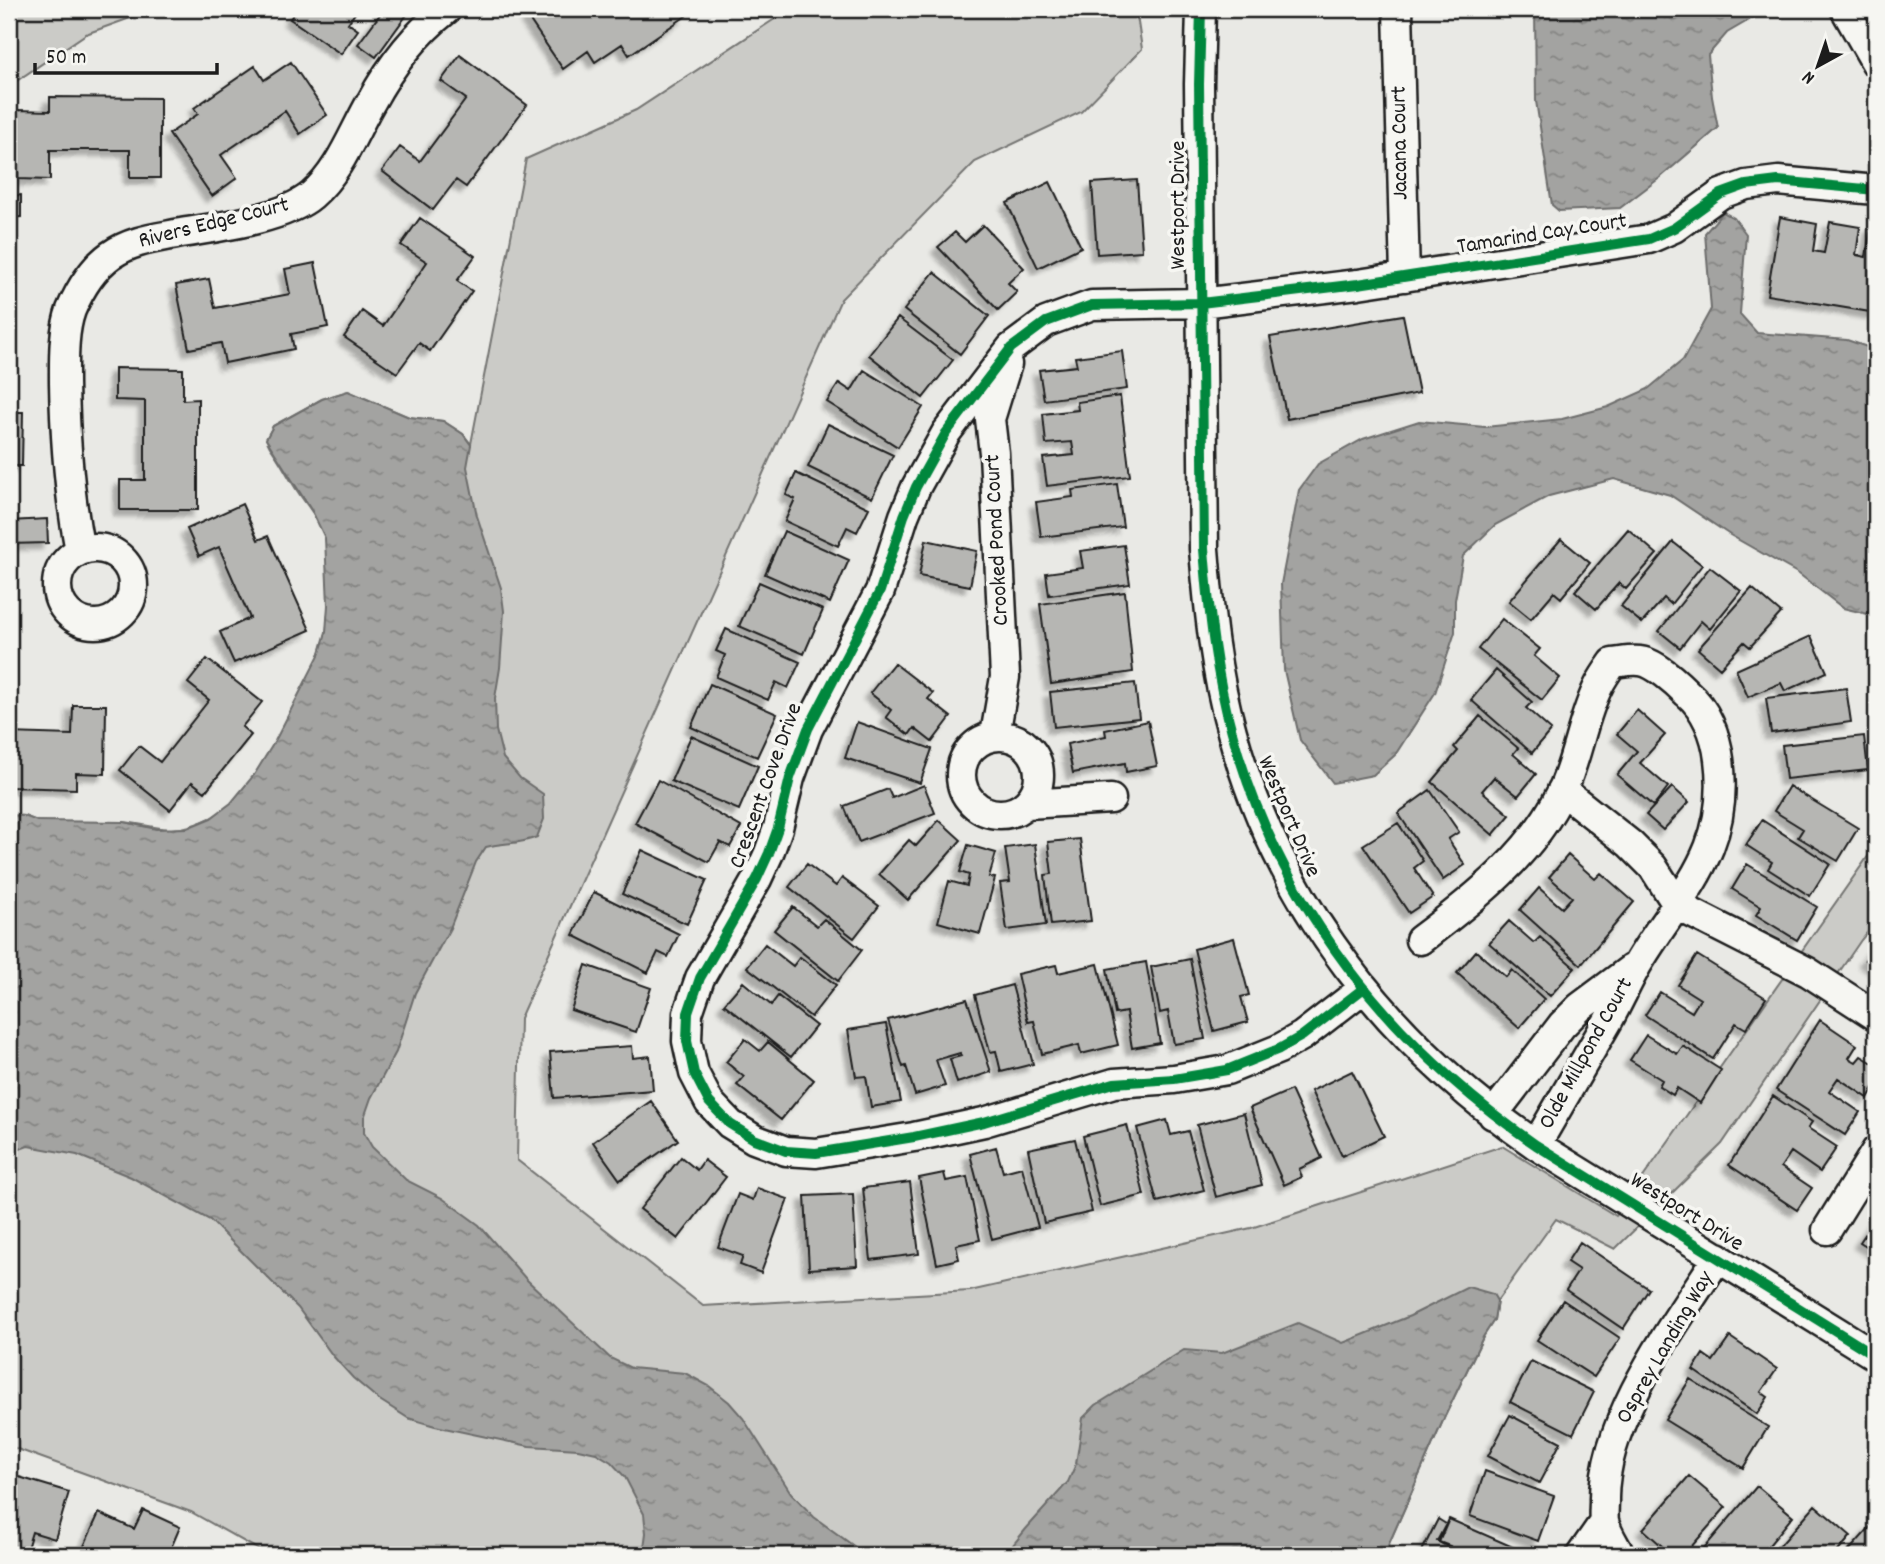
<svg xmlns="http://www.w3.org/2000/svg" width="1885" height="1564" viewBox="0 0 1885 1564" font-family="Dekko,sans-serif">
	<defs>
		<pattern id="water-ripples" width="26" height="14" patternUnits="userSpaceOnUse" patternTransform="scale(1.75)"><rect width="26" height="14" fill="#a3a3a1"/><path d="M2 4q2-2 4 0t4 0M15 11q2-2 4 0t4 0" fill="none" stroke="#848482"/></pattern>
		<filter id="shadow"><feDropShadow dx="-6" dy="6" stdDeviation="2" flood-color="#0004"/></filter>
	</defs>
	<rect width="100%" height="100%" fill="#e9e9e5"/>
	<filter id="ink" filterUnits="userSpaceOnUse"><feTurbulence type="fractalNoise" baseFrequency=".0143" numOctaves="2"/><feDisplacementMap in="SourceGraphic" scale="14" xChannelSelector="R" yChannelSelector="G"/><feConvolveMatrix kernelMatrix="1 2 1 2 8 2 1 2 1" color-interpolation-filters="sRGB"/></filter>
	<g filter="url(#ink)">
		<path fill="#cbcbc7" stroke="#747472" stroke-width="2" d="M9,9H155L86,34L9,86Z
			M790,9H1136L1142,49L1081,112L975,162L841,299L520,1018L517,1160L703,1306L970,1291L1251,1228L1502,1146L1616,1216L1876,845V922L1861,940L1722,1144L1615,1249L1556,1219L1497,1301L1494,1320L1483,1337L1445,1416L1384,1555H268L191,1512L9,1446V815L24,816L37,821C65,823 93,822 122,822C144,823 166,834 190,826C204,822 220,814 231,804C261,776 318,672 326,633C329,615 330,554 325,538C321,521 307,506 298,492C288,477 281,462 270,447L266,439L273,426L322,399L348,391L409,417L443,421L463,434L471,444L526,159L636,110Z"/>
		<path fill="url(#water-ripples)" stroke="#6d6d6c" stroke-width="2" d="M1535,9H1768L1727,33L1708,55L1712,97L1718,128L1661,177L1620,208L1559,211L1552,205L1536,101Z
			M1723,212L1734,218L1746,234L1740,314L1757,333L1847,340L1876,350V616L1843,608L1799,574L1730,535L1670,495L1614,479L1549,496L1495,525L1463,556L1455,600V632L1435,693L1395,755L1373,775L1333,783L1300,740L1284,670L1281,584L1299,490L1318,464L1363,439L1419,421L1485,427L1562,419L1608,407L1648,389L1683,360L1711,309L1705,233Z
			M348,391L409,417L443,421L463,434L471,445L467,467L477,516L501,588L504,611L500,668L495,698L496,730L503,758L520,778L543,794L544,819L537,837C518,845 506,842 486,847L476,862L450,928L415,993L396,1052L371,1098L364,1118V1133L372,1147L406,1180L442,1198L479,1225L526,1279L610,1358L631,1368L685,1373L709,1386L729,1402L743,1418L791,1493L814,1517L866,1555H643L646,1533L644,1514L625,1477L611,1462L596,1453L578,1449L529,1446L435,1426L408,1418L378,1399L353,1378L333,1356L298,1308L210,1220L131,1177L77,1155L28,1146L9,1153V815L24,816L37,821L124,822L156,829L187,828L211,818L231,803L254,775L275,741L320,653L326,632L328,605L325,538L313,513L266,439L273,426L322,399Z
			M1468,1287L1493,1294L1497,1301L1494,1320L1483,1337L1445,1416L1384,1555H996L1009,1550L1026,1529L1068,1482L1076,1464L1083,1418L1096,1405L1184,1350L1222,1353L1298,1323L1343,1343L1410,1316Z"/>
		<path fill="#b6b6b3" stroke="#1c1c1c" stroke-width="2" filter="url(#shadow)" d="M297,9H358L348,23L358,30L341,54L290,19Z
			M384,9H411L376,57L358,44Z
			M538,9H682L686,16L629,55L622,44L595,62L588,51L563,69L527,16Z
			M460,55L527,105L466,187L456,180L433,210L382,171L400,147L420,161L466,99L441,81Z
			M291,62L327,115L300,134L285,111L221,155L237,178L212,196L169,134L198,114L194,108L255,66L264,80Z
			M50,97L160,98V178H130V150H50V180L18,179V110L50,111Z
			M1137,180L1142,251L1097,254L1092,183Z
			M1050,182L1081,247L1038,268L1007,203Z
			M21,195V217L9,218V196Z
			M1780,217L1817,224L1813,251L1824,253L1830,222L1860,227L1856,255L1866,257L1871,227L1876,228V313L1767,295Z
			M420,218L475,256L457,281L472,291L430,351L419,343L397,373L344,337L362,311L383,326L427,262L401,245Z
			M983,225L1024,268L1008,283L1017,292L998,310L938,247L955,232L965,242Z
			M315,263L328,327L291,334L294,349L225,363L221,343L189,349L176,285L209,279L215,308L290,294L285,269Z
			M934,272L989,316L960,354L904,310Z
			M1403,315L1419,393L1287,419L1270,337Z
			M898,318L953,360L923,398L869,355Z
			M9,325H16V355H9Z
			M1122,351L1127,389L1044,400L1039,370L1077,366L1075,357Z
			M115,368L183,369V400L198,399V510H120V480H145V401L115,400Z
			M864,370L923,407L898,447L827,402L839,383L851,391Z
			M1120,396L1130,476L1047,486L1043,458L1074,455L1072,442L1046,444L1043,414L1078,410L1077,402Z
			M9,412H23L22,466H9Z
			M828,424L893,455L872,498L808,467Z
			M796,473L869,508L857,532L847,527L838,546L785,521L795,499L786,495Z
			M1117,484L1123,527L1041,537L1036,502L1073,497L1072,490Z
			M242,504L258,540L268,536L310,630L234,663L220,632L250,618L219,547L199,556L187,529Z
			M47,519L48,543L9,544V521Z
			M1628,529L1657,554L1626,589L1619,583L1596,609L1575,591Z
			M784,531L849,560L830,603L765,574Z
			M1561,539L1590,563L1561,598L1554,592L1531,619L1509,601Z
			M926,540L977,551L970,586L919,576Z
			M1673,542L1702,565L1671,604L1664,598L1642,623L1621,606Z
			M1124,545L1130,584L1049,595L1046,573L1083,568L1080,551Z
			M1710,567L1741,591L1710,629L1701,621L1680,648L1659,631Z
			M759,582L823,610L804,654L739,626Z
			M1752,588L1781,613L1750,647L1744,642L1720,668L1698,649Z
			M1125,592L1133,672L1051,684L1040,604Z
			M1502,619L1540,649L1534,656L1560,678L1542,700L1478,649Z
			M726,629L800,662L788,688L776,682L768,700L716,677L725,655L716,651Z
			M1811,636L1827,672L1785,691L1781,683L1748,697L1736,670Z
			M207,659L262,702L242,727L251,735L205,792L192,782L170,810L120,770L139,746L160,762L209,700L188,683Z
			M894,663L933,693L928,699L951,717L932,742L914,728L909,735L886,717L891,710L870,693Z
			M1496,670L1532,702L1526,708L1551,730L1532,753L1471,700Z
			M1135,683L1139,718L1054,727L1050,692Z
			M710,684L777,714L757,757L691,727Z
			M1846,688L1851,722L1771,733L1766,698Z
			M73,705H106L105,774L76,773V789L9,787V733L72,735Z
			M1637,710L1665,735L1640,763L1668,787L1653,806L1617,775L1637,751L1617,734Z
			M1480,716L1518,748L1513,754L1536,774L1518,796L1494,777L1482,791L1510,815L1493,835L1432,782L1458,751L1454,747Z
			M1148,721L1157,766L1126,772L1125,763L1073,773L1067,744L1106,736L1105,730Z
			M857,722L932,749L920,783L845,758Z
			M691,736L758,766L739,810L671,781Z
			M1864,736L1868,770L1786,779L1782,745Z
			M658,780L741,827L730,847L720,842L709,862L635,823Z
			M924,785L935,813L859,842L844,806L888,789L892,798Z
			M1789,786L1858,828L1838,861L1798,837L1803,829L1774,811Z
			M1672,787L1689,802L1663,830L1646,815Z
			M1430,790L1459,832L1448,839L1465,865L1443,880L1398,813Z
			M939,820L961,840L908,900L879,874L909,840L916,846Z
			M1762,820L1830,864L1810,896L1768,869L1772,862L1746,845Z
			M1398,823L1423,861L1414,868L1433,897L1409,913L1363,845Z
			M1080,839L1091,921L1051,925L1045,875L1052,874L1048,842Z
			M1035,844L1046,925L1007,930L1000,883L1010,882L1005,848Z
			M968,845L996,853L989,877L995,878L980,934L938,922L949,881L967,886L969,875L960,872Z
			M642,850L707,880L687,924L622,894Z
			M1568,855L1595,879L1601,873L1634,902L1581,965L1520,910L1539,888L1562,908L1572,897L1549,877Z
			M807,864L836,886L842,878L879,906L854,938L789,887Z
			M1747,864L1817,907L1797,940L1756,915L1761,907L1732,889Z
			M594,892L679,934L668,957L658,952L648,973L573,935Z
			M793,907L817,926L824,919L862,950L838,981L774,930Z
			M1509,921L1534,943L1540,937L1575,968L1550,996L1489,943Z
			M1234,938L1249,995L1241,997L1248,1022L1214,1031L1194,949Z
			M765,944L793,966L800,957L836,985L811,1017L747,967Z
			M1876,945V968L1865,960Z
			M1476,951L1506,977L1512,970L1544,999L1519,1028L1457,973Z
			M1697,955L1766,998L1746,1029L1736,1023L1713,1059L1645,1015L1660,992L1692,1012L1700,999L1678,985Z
			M1190,959L1205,1039L1174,1044L1168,1011L1160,1013L1151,967Z
			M1146,962L1160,1043L1132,1048L1126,1012L1115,1014L1107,969Z
			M1098,964L1118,1045L1081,1054L1079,1045L1042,1054L1034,1021L1028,1022L1017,974L1056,965L1058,973Z
			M586,965L651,988L636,1032L571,1010Z
			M743,982L771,1005L778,996L816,1026L791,1057L724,1004Z
			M1012,985L1033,1064L1001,1072L996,1051L990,1052L975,995Z
			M967,999L991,1072L957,1083L950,1059L961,1056L960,1053L936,1060L945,1086L915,1095L906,1066L903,1067L888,1020Z
			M1820,1020L1857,1045L1849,1058L1856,1062L1861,1056L1876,1065V1084L1868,1098L1838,1078L1829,1091L1860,1112L1845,1135L1776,1090Z
			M886,1024L901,1102L871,1107L866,1076L856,1077L848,1030Z
			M1646,1035L1677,1054L1683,1046L1721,1070L1700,1103L1677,1088L1673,1095L1659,1086L1662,1080L1630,1060Z
			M745,1039L760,1051L768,1042L814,1080L781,1120L737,1085L744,1077L726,1062Z
			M632,1046L633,1058L650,1056L653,1090L554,1098L550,1052Z
			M1352,1071L1384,1136L1342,1156L1311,1091Z
			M1291,1090L1322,1158L1299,1169L1302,1177L1284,1185L1250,1108Z
			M1773,1096L1812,1122L1808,1128L1837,1147L1820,1172L1791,1152L1781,1167L1812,1188L1797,1210L1729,1165Z
			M651,1101L678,1140L620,1180L593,1142Z
			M1244,1113L1262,1185L1216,1197L1197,1125Z
			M1167,1120L1171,1135L1188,1131L1204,1190L1157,1202L1137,1128Z
			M1127,1125L1144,1195L1100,1206L1083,1136Z
			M1075,1139L1092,1212L1044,1223L1028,1149Z
			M996,1147L1003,1172L1022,1167L1038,1227L992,1239L970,1154Z
			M681,1157L697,1170L704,1160L726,1177L678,1239L640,1209Z
			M944,1173L946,1181L967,1177L980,1240L956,1245L959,1259L937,1264L919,1178Z
			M910,1182L919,1254L871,1260L863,1188Z
			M757,1188L788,1199L761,1273L740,1265L743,1256L718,1247L738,1194L753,1200Z
			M853,1194L857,1266L809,1269L805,1196Z
			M1876,1218V1252L1860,1242Z
			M1580,1242L1649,1289L1623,1329L1566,1290L1579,1270L1567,1262Z
			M1563,1300L1620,1338L1594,1377L1537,1340Z
			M1730,1337L1777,1369L1761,1392L1768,1397L1757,1414L1693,1370L1703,1354L1713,1361Z
			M1531,1361L1594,1392L1573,1434L1510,1402Z
			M1690,1379L1768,1427L1743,1468L1665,1420Z
			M1510,1415L1561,1442L1539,1483L1488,1456Z
			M1485,1471L1554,1496L1538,1541L1470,1516Z
			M9,1474L69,1492L55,1539L32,1532L25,1555H9Z
			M1689,1476L1726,1507L1684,1555H1672L1643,1529Z
			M1757,1486L1793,1516L1761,1555H1701L1699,1554Z
			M1815,1505L1851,1536L1835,1555H1772Z
			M143,1510L180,1527L168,1555H80L99,1513L134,1529Z
			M1438,1519L1446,1524L1437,1541L1448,1547L1443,1555H1420Z
			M1449,1519L1522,1551L1520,1555H1446L1450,1546L1439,1542Z
			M1872,1525L1876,1529V1555H1845Z"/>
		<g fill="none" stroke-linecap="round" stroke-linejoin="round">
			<g stroke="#1c1c1c" stroke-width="33">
				<path id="minor" d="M1201,9L1199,84L1204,549C1209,611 1215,672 1232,732C1279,906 1390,1044 1536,1145L1876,1356
					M1398,9L1405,277
					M1845,9L1876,63
					M57 586a38 38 0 1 1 76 0a38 38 0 1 1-76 0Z
					M80,551C69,495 65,440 64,383C64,360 63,332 71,310C80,289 93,268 111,255C132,240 157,238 181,233C217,227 284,219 312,195C340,171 353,133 371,102C391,65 414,35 447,9
					M995,735L1005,677L994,453L990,419L1007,364
					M961 775a39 39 0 1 1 78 0a39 39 0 1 1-78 0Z
					M1562,790L1630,844L1653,867L1678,906L1808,972L1876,1016
					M1027,804L1111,799
					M1420,940C1474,899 1532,854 1562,791C1578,757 1582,718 1599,685C1603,677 1608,670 1613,663C1622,662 1631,660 1640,661C1654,662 1677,683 1687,693C1706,709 1716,735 1719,759C1731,853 1680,892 1637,965C1627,983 1618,1003 1608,1021C1584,1063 1560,1104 1536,1145
					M1364,988L1302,1036L1279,1049L1227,1070L1174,1079L1114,1083L984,1122L914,1137L816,1153L786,1151L754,1139L730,1124L709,1102L694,1073L687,1041L688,1013L700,978L757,879L769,853L778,828L790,778L808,729L880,591L904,516L916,487L946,433L1011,348L1046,322L1092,305L1201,303L1358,284L1649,239L1674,228L1721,194L1746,185L1778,181L1876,190
					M1493,1115L1562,1025L1580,1007L1631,969
					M1827,1230L1876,1151
					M1581,1555L1604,1522
					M1620,1555C1615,1545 1607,1533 1604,1522C1603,1515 1604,1507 1604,1500C1603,1419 1675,1324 1718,1257"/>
			</g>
			<use href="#minor" stroke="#f6f6f2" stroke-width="28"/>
			<g stroke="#f6f6f2" stroke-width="15">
				<path id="cycleway" d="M1201,9L1199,84L1204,549C1209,611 1215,672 1232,732C1279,906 1390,1044 1536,1145L1876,1356
					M1364,988L1302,1036L1279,1049L1227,1070L1174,1079L1114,1083L984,1122L914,1137L816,1153L786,1151L754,1139L730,1124L709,1102L694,1073L687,1041L688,1013L700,978L757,879L769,853L778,828L790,778L808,729L880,591L904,516L916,487L946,433L1011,348L1046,322L1092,305L1201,303L1358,284L1649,239L1674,228L1721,194L1746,185L1778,181L1876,190"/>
			</g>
			<use href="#cycleway" stroke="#00873e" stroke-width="10"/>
		</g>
	</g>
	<g text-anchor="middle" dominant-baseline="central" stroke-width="7" stroke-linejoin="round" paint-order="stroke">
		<g font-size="23" fill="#1c1c1c" stroke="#f6f6f2">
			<text transform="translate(1401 143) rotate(-91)">Jacana Court</text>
			<text transform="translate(1179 205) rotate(-90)">Westport Drive</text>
			<text transform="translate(214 224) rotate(-14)">Rivers Edge Court</text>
			<text transform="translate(1542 235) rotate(-9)">Tamarind Cay Court</text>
			<text transform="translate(998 540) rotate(-93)">Crooked Pond Court</text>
			<text transform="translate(767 786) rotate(-70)">Crescent Cove Drive</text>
			<text transform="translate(1288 817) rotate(67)">Westport Drive</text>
			<text transform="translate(1587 1054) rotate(-61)">Olde Millpond Court</text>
			<text transform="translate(1686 1213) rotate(32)">Westport Drive</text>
			<text transform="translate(1666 1348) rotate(-60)">Osprey Landing Way</text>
		</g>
	</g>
	<rect width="1885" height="1564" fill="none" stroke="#f6f6f2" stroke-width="35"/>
	<rect x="18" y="18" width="1850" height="1529" fill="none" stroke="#1c1c1c" stroke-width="2.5" filter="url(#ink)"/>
	<g transform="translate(1818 66) rotate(220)" stroke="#f6f6f2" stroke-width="5" paint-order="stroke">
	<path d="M0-5L12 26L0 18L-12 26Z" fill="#1c1c1c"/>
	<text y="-10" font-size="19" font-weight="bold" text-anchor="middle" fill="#1c1c1c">N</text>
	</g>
	<path d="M35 63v10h182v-10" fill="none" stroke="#1c1c1c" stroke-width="3.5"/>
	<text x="46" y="63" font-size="21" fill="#1c1c1c" stroke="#f6f6f2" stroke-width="5" paint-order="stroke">50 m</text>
</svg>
